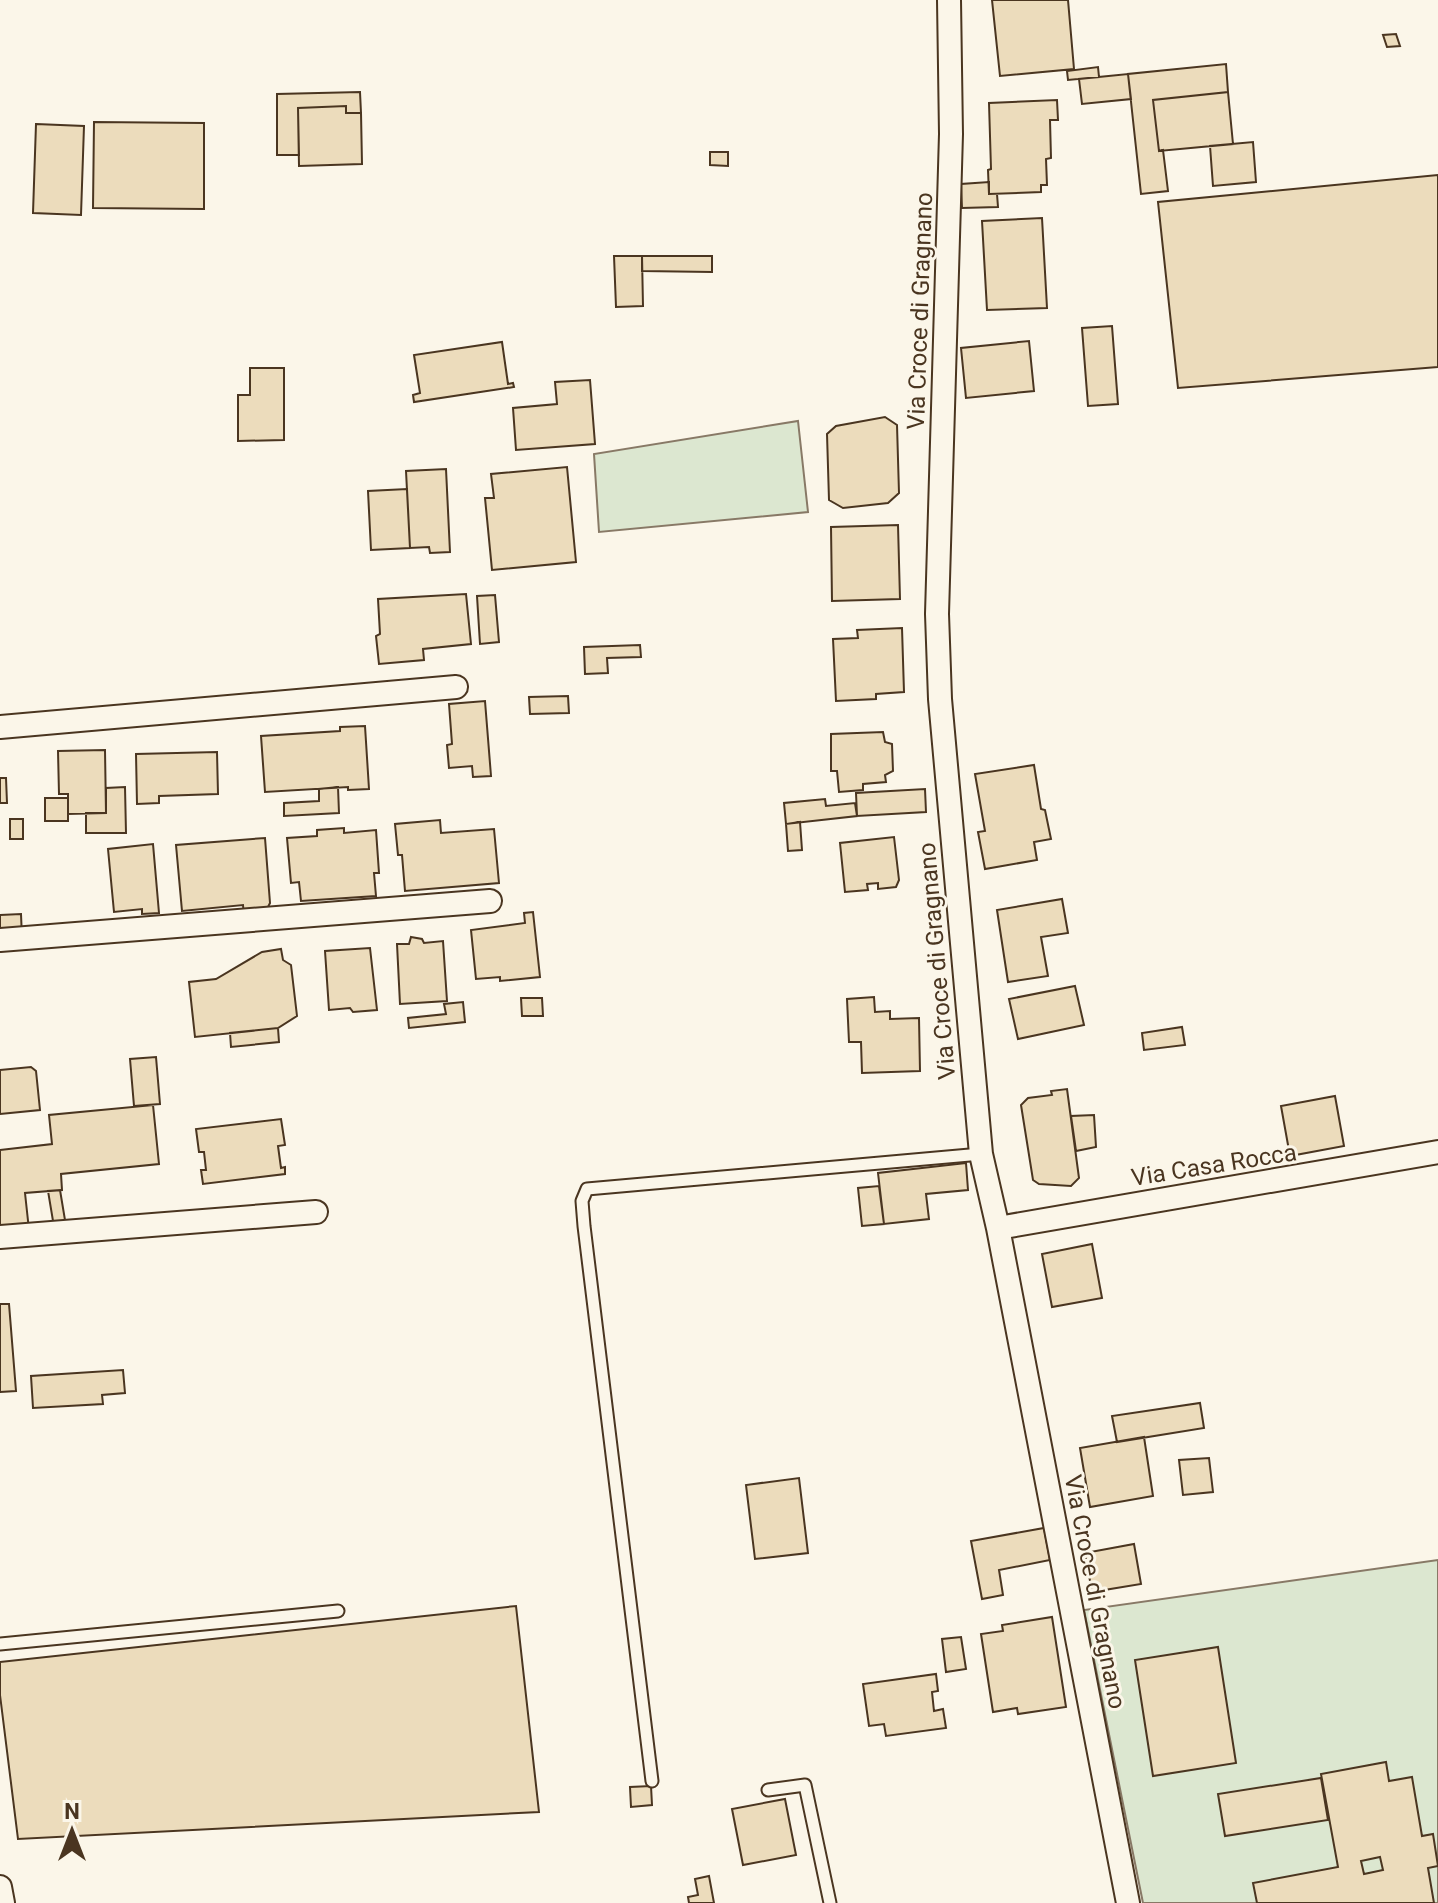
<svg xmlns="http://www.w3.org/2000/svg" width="1438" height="1903" viewBox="0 0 1438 1903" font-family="Roboto,sans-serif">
	<rect width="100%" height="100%" fill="#fbf6e9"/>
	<path fill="#dce7d0" stroke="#887966" stroke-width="2" d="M798,421L808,512L599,532L594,454Z
		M1438,1560V1903H1143L1084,1610Z"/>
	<path fill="#ecdcbc" stroke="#4a3520" stroke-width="2" fill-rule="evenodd" d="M992,0H1068L1074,69L1000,76Z
		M1396,34L1400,46L1387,47L1383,35Z
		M1226,64L1228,92L1153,100L1159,151L1163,150L1168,191L1141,194L1128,74Z
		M1098,67L1099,77L1068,80L1067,71Z
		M1128,74L1131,99L1082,104L1079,79Z
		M360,92L361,113H346V106L298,108L299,155H277V94Z
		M1228,92L1233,144L1159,151L1153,100Z
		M1057,100L1058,120H1050L1051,158L1046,159L1047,185H1041V192L989,194L988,170L991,169L989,103Z
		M346,106V113H361L362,164L299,166L298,108Z
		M94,122L204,123V209L93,208Z
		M36,124L84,126L81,215L33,213Z
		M1253,142L1256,182L1213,186L1210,146Z
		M710,152H728V166L710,165Z
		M1438,175V367L1178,388L1158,202Z
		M989,182V194H997L998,207L962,208L961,184Z
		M1042,218L1047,308L987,310L982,221Z
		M614,256H642L643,306L616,307Z
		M642,256H712V272L642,271Z
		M1112,326L1118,404L1088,406L1082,328Z
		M1029,341L1034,391L966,398L961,348Z
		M502,342L508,384L513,383L514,387L414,402L413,395L420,393L414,355Z
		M250,368H284V440L238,441V395H250Z
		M590,380L595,444L516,450L513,408L557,404L555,382Z
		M885,417L897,425L899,493L888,503L843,508L829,500L827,434L836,426Z
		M567,467L576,562L492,570L485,498H494L491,474Z
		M446,469L450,552L430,553L429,547L410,548L406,471Z
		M407,489L410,548L371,550L368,491Z
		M898,525L900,599L832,601L831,527Z
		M466,594L471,644L423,649L424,660L379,664L376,636L380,634L378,599Z
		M495,595L499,642L480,644L477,596Z
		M902,628L904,692L876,694V699L836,701L833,639L858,638L857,630Z
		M640,645L641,657L607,658L608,673L585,674L584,647Z
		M568,696L569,713L530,714L529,697Z
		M485,701L491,776L473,777L472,766L449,768L447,745L452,744L449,704Z
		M365,726L369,789L348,790V787L265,792L261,736L340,731V727Z
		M883,732L885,742L892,744L893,771L885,775L886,782L863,784V790L839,792L837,771H831V734Z
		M105,750L106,813L68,814V794H59L58,751Z
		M217,752L218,794L159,796V803L137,804L136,754Z
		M1034,765L1041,809L1045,810L1051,839L1034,842L1037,860L985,869L978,832L985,831L975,774Z
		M0,778H6L7,803H0Z
		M125,787L126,833H86V813H106V788Z
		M338,787L339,813L284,816V803L319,801V789Z
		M925,789L926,812L857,816L856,793Z
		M45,798H68V821H45Z
		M825,799L826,806L855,803L857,816L786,824L784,803Z
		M10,819H23V839H10Z
		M440,820L441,833L494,829L499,883L405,891L402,855H398L395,824Z
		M800,822L802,850L788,851L786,824Z
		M344,828V833L376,830L379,873H374L376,896L301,901L299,882L291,883L287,838L317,836V830Z
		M894,837L899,880L896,887L878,889V883L867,884L868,890L845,892L840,843Z
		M265,838L270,903L265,913L244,916L243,905L182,911L176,845Z
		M153,844L159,913L142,914V909L114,912L108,849Z
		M1062,899L1068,933L1041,937L1048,976L1008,982L997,910Z
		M533,912L540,977L500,981V977L476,979L471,930L525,923L524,913Z
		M21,914L22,938L0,939V915Z
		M411,937L422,939L424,943L443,941L447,1001L400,1004L397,944H409Z
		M370,948L377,1010L353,1012L350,1008L329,1010L325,951Z
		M281,949L283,960L291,965L297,1016L278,1028L195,1037L189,982L216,979L262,952Z
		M1075,986L1084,1025L1018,1039L1009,999Z
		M874,997L875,1012L890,1011V1019L919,1018L920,1071L862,1073L861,1042H849L847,999Z
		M521,998H542L543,1016H522Z
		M463,1002L465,1022L409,1028L408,1018L446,1014L444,1004Z
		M1182,1027L1185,1045L1144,1050L1142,1033Z
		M278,1028L279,1042L231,1047L230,1033Z
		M156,1057L160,1104L134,1106L130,1059Z
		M31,1067L36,1071L40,1110L0,1114V1070Z
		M1067,1089L1079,1178L1071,1186L1039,1184L1033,1180L1021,1105L1028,1098L1052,1095L1051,1091Z
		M1335,1096L1344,1146L1290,1156L1281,1106Z
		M153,1105L159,1164L61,1174L62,1190L25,1193L29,1230L0,1233V1150L52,1144L49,1115Z
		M1094,1115L1096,1147L1076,1151L1071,1116Z
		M281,1119L285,1145L278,1146L281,1168L285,1167V1174L203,1184L201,1170H206L204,1152H199L196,1129Z
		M966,1163L968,1190L926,1194L929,1219L884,1224L878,1173Z
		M879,1186L884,1224L862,1226L858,1188Z
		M60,1190L66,1226L54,1227L48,1191Z
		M1092,1244L1102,1298L1052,1307L1042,1254Z
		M0,1304H9L16,1391L0,1392Z
		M123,1370L125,1393L102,1395L103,1404L33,1408L31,1376Z
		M1200,1403L1204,1428L1117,1442L1112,1416Z
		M1144,1437L1153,1496L1090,1507L1080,1448Z
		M1209,1458L1213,1492L1183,1495L1179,1460Z
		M799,1478L808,1553L755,1559L746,1485Z
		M1044,1528L1050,1560L999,1570L1003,1595L982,1599L971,1541Z
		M1134,1544L1141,1584L1092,1592L1085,1553Z
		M516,1606L539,1812L18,1839L0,1695V1662Z
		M1052,1617L1066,1707L1018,1714L1017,1708L993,1712L981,1634L1003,1631L1002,1625Z
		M961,1637L966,1669L946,1672L942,1639Z
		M1218,1647L1236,1763L1153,1776L1135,1660Z
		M936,1674L938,1691L932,1692L934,1711L943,1709L946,1728L886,1736L884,1724L869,1726L863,1684Z
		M1386,1762L1389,1781L1412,1777L1422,1836L1433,1834L1438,1866L1428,1868L1434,1903H1257L1253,1883L1338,1867L1321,1774ZM1380,1857L1383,1870L1364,1874L1361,1861Z
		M1321,1778L1328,1820L1225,1836L1218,1794Z
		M651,1786L652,1805L631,1807L630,1787Z
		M785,1799L796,1855L743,1865L732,1809Z
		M709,1876L714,1903H689L688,1897L698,1895L695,1879Z"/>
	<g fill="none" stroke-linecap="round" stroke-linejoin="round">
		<g stroke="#4a3520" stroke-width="15">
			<path id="lane" d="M0,1644L338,1611
				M652,1781L584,1226L582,1201L587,1189L981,1154
				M768,1790L805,1785L830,1903"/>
		</g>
		<g stroke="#4a3520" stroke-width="26">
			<path id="street" d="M949,0L951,134L937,614L940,699L981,1154L998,1228L1128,1903
				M0,727L456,687
				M0,940L490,901
				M998,1228L1438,1152
				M0,1237L316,1212
				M0,1887L3,1903"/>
		</g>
		<use href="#lane" stroke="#fbf6e9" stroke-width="11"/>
		<use href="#street" stroke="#fbf6e9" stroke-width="22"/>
	</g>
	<g text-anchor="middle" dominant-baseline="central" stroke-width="6" stroke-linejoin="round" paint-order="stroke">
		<g font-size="24" fill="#4a3520" stroke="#fbf6e9">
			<text transform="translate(920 311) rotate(-88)">Via Croce di Gragnano</text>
			<text transform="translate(937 961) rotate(-95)">Via Croce di Gragnano</text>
			<text transform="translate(1214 1165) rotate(-9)">Via Casa Rocca</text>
			<text transform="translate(1095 1592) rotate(79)">Via Croce di Gragnano</text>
		</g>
	</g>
	<g transform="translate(72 1831)" stroke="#fbf6e9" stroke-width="6" paint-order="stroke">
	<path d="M0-6L14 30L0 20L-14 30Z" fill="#4a3520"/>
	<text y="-12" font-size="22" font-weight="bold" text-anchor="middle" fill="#4a3520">N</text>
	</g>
</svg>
